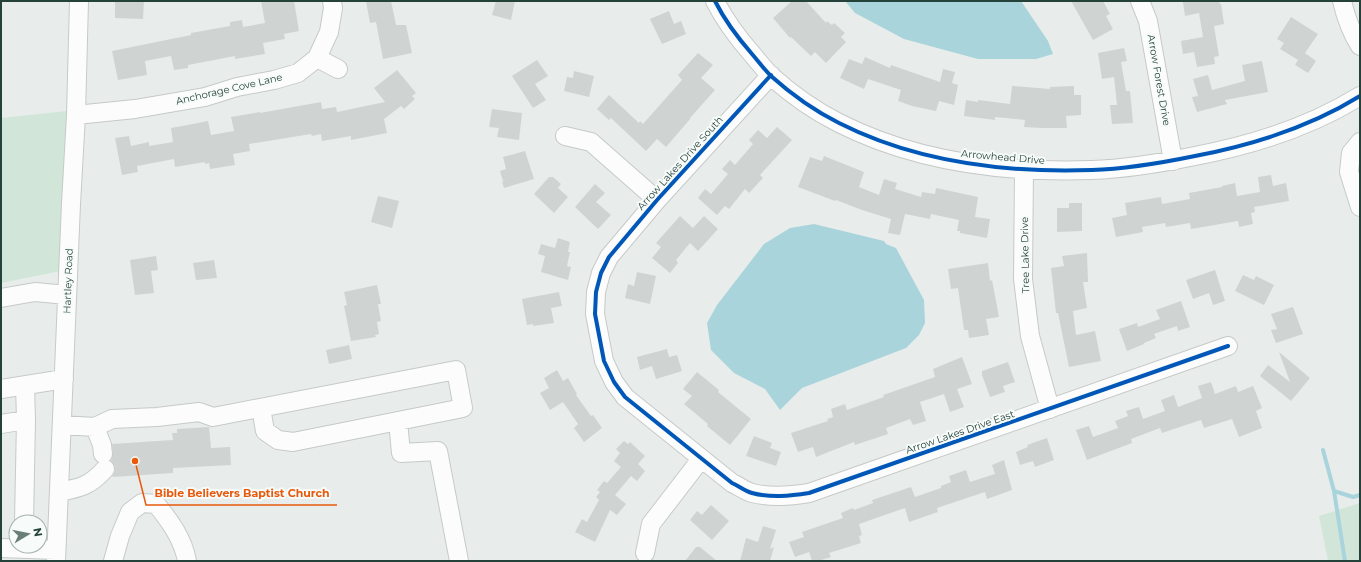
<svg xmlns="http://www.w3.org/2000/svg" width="1361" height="562" viewBox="0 0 1361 562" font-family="Montserrat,sans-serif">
	<rect width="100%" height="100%" fill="#e8edeb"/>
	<path fill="#d1e6d8" d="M67,111L61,271L1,283V118Z
		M1360,503V561H1328L1319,516Z"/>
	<path fill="#a9d4db" d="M845,1H1021L1048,41L1053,54L1036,59H978L904,39L855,13Z
		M814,224L884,241L886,244L896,248L924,300L925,323L919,335L906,348L802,388L780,410L765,389L734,373L711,350L707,323L717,305L764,244L790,228Z"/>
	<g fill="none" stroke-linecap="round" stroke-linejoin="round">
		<path stroke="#a9d4db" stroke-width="4" d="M1323,450L1334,491L1345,561
			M1334,491L1353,497L1360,495"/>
	</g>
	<path fill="#cfd4d2" d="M115,1H144L143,19L115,18Z
		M261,1H294L299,31L284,34L285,39L263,43L265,54L235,59V56L188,65V68L174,70L171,56L145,61L147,75L118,80L112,51L191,35V33L230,26V22L242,20L243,27L265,23Z
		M366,1H391L396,25H406L412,53L383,59L376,22L370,23Z
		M496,1H515L511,20L492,15Z
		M792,1H806L826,23L827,21L832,25L834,23L845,33L841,37L846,42L826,63L815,52L811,56L791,37L790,38L773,18Z
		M1071,1H1103L1110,14L1106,16L1113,29L1093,40Z
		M1189,1H1219L1220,4H1221L1224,24L1214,26L1219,56L1214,57L1215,64L1197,67L1194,52L1183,54L1181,41L1203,37L1199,13L1185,16L1183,2Z
		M669,11L674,24L681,21L686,34L662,44L650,19Z
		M1291,17L1318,34L1305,53L1316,61L1308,73L1295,65L1298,60L1280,49L1284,43L1277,39Z
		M1124,48L1127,61L1121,62L1126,91H1130L1133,123L1112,124L1110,105H1117L1114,77L1102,79L1098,53Z
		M698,53L713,65L701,78L715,90L690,118H691L666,147L657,139L646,151L611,118L609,120L597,109L609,95L639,123L640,121L643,124L682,80L678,75Z
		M865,57L890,68L891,65L940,82L943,69L955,72L952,83L958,85L954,105L939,101L936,111L912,106L898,101L901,90L868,79L864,89L840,78L849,59L862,64Z
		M537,60L548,76L535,84L546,100L533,108L512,76Z
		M1262,61L1268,92L1225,100L1227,104L1197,112L1192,97L1198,96L1193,79L1208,75L1212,90L1245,81L1242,65Z
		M397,70L416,93L412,96L415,99L404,109L401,106L384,119L387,133L351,140V136L322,141L321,134L312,136L311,134L249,144L250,151L233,154L235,165L210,169L209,163L205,164V162L175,167L174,159L137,166L138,172L122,175L115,138L129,136L131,146L149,142V146L173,142L171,128L193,124L208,121L211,135L234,131L231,117L260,112V113L321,102L322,109L336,107L337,112L385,102L374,88Z
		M574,71L594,76L589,97L564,91L567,77L573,78Z
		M1012,86L1050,89V87L1074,86V95H1081V115L1066,116L1067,128H1041L1024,127L1025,120L995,117V120L964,116L966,100L978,102V100L1010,104Z
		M492,109L522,113L519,140L497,137L499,128L489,127Z
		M777,127L792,140L760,175L763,178L749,193L745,189L729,209L725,206L717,215L698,198L705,189L711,194L728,174L722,169L730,160L735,165L753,144L749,140L758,130L767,138Z
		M525,151L534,179L504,188L502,182L506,180L503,181L500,171L506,169L503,157Z
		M824,156L864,172L859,187L879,195L884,179L897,183L895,189L921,197L922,192L935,194L936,188L978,197L975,217L990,219L987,238L960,233V231H957L959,220L931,214L930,219L905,214L900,235L888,233L891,219L862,210L836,200L835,201L798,187L810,157L822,161Z
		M1271,175L1273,186L1286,183L1289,201L1254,207L1255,212L1251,213L1253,224L1239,227L1238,221L1191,229L1190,223L1166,227L1165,223L1142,227L1143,232L1116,237L1112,218L1127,215L1125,203L1161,197L1162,204L1190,199L1189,193L1222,187V186L1235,183L1237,196L1260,192L1258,177Z
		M549,177H553L561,184L558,188L568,197L554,213L534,194Z
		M595,184L605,193L596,202L611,215L598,229L575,207Z
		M378,196L399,201L392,228L371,222Z
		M1069,203H1082V231L1057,232V208H1069Z
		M680,216L693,228L704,216L718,229L698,251L690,243L676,260L678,263L670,273L652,258L661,247L656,243Z
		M558,238L570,242L568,252H570L567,266L571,267L568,280L541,272L545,256L538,254L541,244L555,248Z
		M1087,253L1088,282H1083L1087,308L1073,311L1076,335L1095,331L1101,361L1069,367L1058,313H1056L1051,268L1064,266L1062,256Z
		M156,256L158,270L151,271L154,293L135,295L130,260Z
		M214,260L217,278L196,280L193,263Z
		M988,263L990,281L992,280L999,317L986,319L989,335L969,338L968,330H964L958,288L951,289L948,269Z
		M1215,270L1225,301L1213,305L1209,293L1193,299L1186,280Z
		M637,272L656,276L650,304L625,298L628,284L634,286Z
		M1243,275L1254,280L1256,276L1274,285L1264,305L1235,291Z
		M377,285L381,304H378L381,321L377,322L379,334L375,335L376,337L351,341L344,306L347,305L344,292Z
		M559,292L562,306L551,308L554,323L533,326V324L527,325L522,299Z
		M1181,301L1190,327L1178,331L1177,326L1154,334L1156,338L1144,343V344L1127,351L1119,329L1137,323L1138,327L1160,319L1156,310Z
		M1293,307L1303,334L1276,343L1271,330L1277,329L1271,314Z
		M349,345L352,359L329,364L326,350Z
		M667,349L669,357L677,355L682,371L656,379L652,366L640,370L637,357Z
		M1279,352L1310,378L1291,401L1260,376L1268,365L1290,382Z
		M962,357L972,384L957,389L964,407L950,412L944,394L920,402L926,421L913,425L910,419L886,428L888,434L855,445L854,442L816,457L813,447L798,452L791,433L828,421L827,419L833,417L831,409L845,404L847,410L884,397L883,395L935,377L933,369Z
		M1008,362L1015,382L1003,386L1005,392L990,397L982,375V371Z
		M557,370L563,381L568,378L577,394L576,395L591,416L593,415L602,428L584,442L574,428L578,424L563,402L550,410L540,393L549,388L544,378Z
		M697,372L719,390L718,392L751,419L730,445L707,426L708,424L684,404L692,396L683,389Z
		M1211,382L1215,394L1236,386L1238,392L1253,386L1262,408L1256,411L1262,428L1239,437L1232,419L1204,428L1201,420L1162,433L1160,428L1131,439L1132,443L1087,460L1076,430L1089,426L1093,437L1118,428L1115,421L1128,416L1126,411L1139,407L1143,419L1165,411L1161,400L1174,395L1178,407L1202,398L1198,386Z
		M209,427L211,448L230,447L231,465L173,468V473L112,477L115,471V466L111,461L113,453L112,444L173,440L172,433H177V429Z
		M754,436L772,443L770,448L781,452L776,466L746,456Z
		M1047,438L1054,460L1035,467L1033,461L1020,465L1016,452L1028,447L1027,445Z
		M624,441L628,444L630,442L645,456L638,464L645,471L637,481L631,476L615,495L626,504L617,515L610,510L595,542L575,532L582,519L587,522L599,500L596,497L600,492L597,490L604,481L607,483L621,467L614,461L620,453L616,449Z
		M1004,460L1012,490L987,499L985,492L937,508L938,512L909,522L905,508L859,524L862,535L859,536L861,543L829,553L831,557L818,561H812L809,552L795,557L789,542L804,537L802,532L843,518L841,513L853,508L854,510L873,503L872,500L911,487L915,497L941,488V486L951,482L949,476L966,470L970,482L995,474L992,465Z
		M711,505L729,521L712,540L690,520L697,511L702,515Z
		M763,526L776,530L770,549L774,547L770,561H740L746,538L758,542Z
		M696,547H700L717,561H685Z"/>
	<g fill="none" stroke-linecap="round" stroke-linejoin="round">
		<g stroke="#c5cac8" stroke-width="20">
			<path id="minor" d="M715,1C725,21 738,38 752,54C758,61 764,69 771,76C791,94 815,111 839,123C916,162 1006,173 1092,170C1126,169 1161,163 1195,156C1253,145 1310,127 1360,96
				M1140,1L1148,21L1173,161
				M1342,1C1346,18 1351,32 1360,46
				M317,58L338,69
				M771,75L657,200L609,257L601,273L596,292L595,314L604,361L614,382L625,397L732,483C739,486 745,491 752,493C771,498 790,496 809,493L1228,346
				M76,115L135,109L205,97L237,87L274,80L298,73L317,58L329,32L333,8L332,1
				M565,136L591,142L657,200
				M1360,142L1351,153L1349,172L1360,207
				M1024,169L1023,279L1030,336L1050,409
				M1,298L35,292L67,295
				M1,389L64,379
				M398,421L401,453L438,451L459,561
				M1,424L26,420L25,385
				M62,425L95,427L112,419L157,417L199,412L213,417L456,370L463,408L293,442L278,440L265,431L261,408
				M95,427L102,445L103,454
				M59,492C80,488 90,486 105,469
				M24,522L26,420
				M1,548L56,550
				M645,553L651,524L701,459
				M56,561L71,204L76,115L79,1
				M113,561L120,536L130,512L142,503L156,504C170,521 183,539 187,561"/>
		</g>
		<use href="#minor" stroke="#fcfcfc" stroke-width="18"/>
		<g stroke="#f7fbf9" stroke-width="6">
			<path id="cycleway" d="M715,1C725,21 738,38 752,54C758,61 764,69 771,76C791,94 815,111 839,123C916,162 1006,173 1092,170C1126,169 1161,163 1195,156C1253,145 1310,127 1360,96
				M771,75L657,200L609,257L601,273L596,292L595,314L604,361L614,382L625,397L732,483C739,486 745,491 752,493C771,498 790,496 809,493L1228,346"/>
		</g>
		<use href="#cycleway" stroke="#0057b8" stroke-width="4"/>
	</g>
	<g text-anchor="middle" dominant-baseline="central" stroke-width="4" stroke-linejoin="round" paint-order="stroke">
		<g font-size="10" fill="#24423a" stroke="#f7fbf9">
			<text transform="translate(1159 80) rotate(80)">Arrow Forest Drive</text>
			<text transform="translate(229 89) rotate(-13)">Anchorage Cove Lane</text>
			<text transform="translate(1003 157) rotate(5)">Arrowhead Drive</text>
			<text transform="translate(680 163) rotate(-48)">Arrow Lakes Drive South</text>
			<text transform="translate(1025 255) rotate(-91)">Tree Lake Drive</text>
			<text transform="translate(68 281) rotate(-88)">Hartley Road</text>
			<text transform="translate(960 432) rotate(-19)">Arrow Lakes Drive East</text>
		</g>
	</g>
	<path fill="none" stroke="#e8590c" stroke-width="1.5" d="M135 461L146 505H337"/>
	<circle fill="#e8590c" stroke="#f7fbf9" stroke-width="1.5" cx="135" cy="461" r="4"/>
	<g font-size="11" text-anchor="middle" font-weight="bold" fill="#e8590c" stroke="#f7fbf9" stroke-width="4" stroke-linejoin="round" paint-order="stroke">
		<text x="242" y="497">Bible Believers Baptist Church</text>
	</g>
	<rect width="1361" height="562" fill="none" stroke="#24423a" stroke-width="4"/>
	<g transform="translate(28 534) rotate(80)"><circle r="19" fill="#f7fbf9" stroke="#a3b1ad"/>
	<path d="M0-3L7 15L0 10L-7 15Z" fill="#697e78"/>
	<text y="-6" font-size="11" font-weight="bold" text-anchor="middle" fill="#24423a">N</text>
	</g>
</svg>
